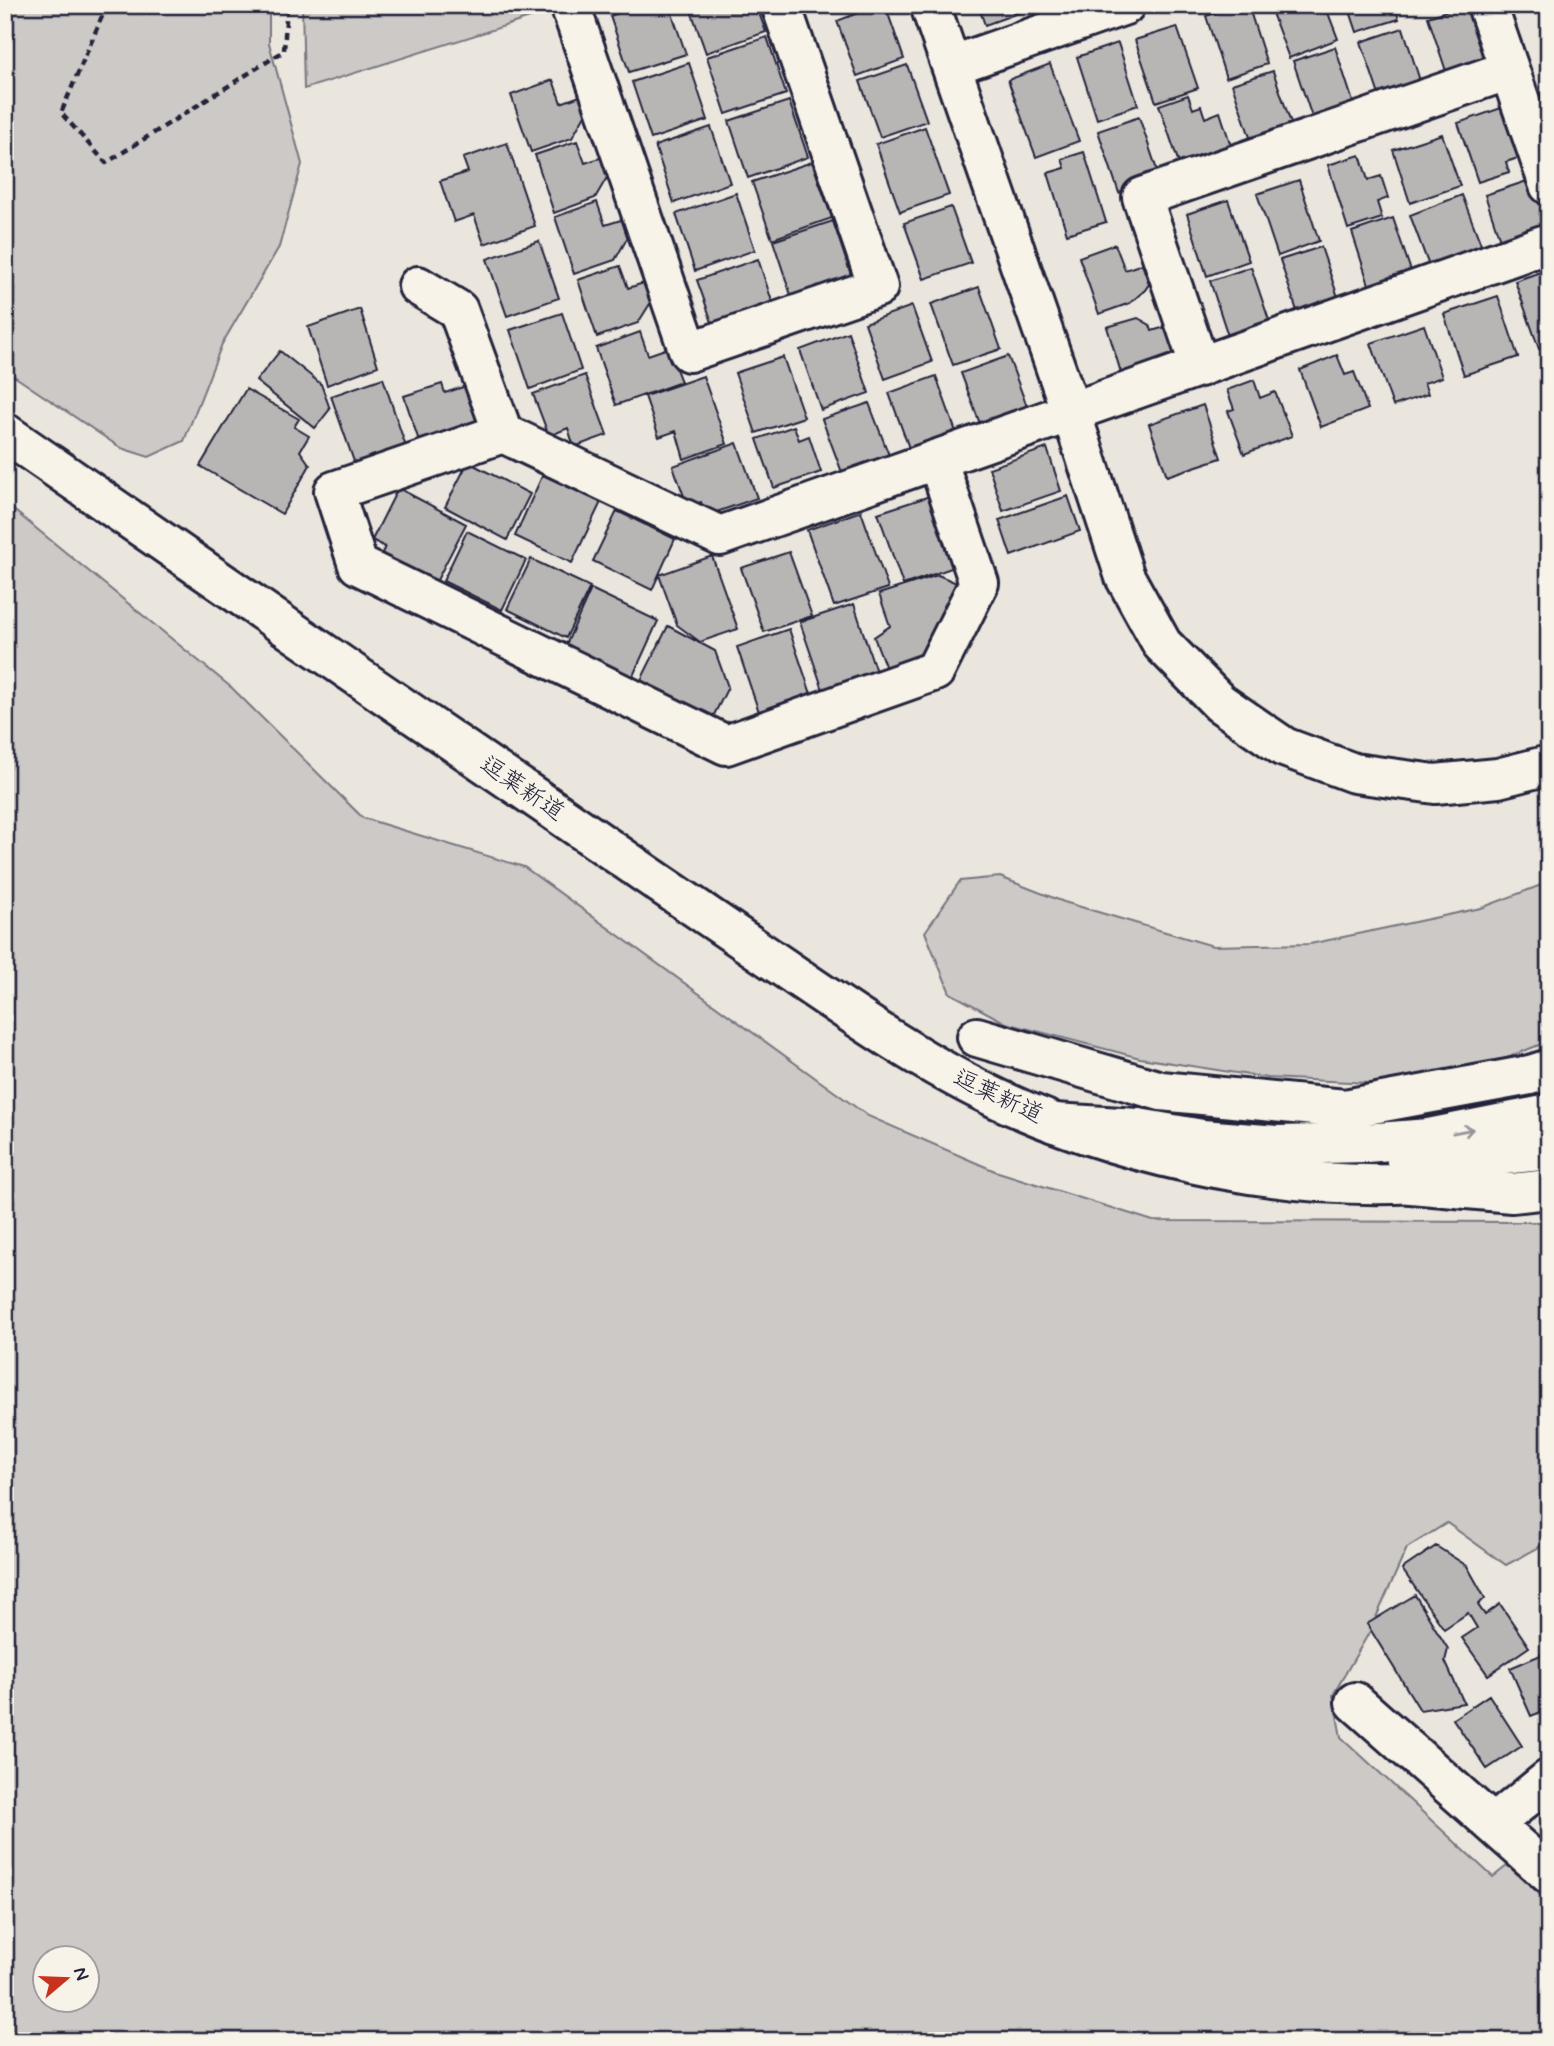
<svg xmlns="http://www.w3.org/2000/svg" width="1554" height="2046" viewBox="0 0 1554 2046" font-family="Mynerve,'Klee One',sans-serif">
	<rect width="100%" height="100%" fill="#eae6de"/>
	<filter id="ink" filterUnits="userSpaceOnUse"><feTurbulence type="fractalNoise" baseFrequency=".0143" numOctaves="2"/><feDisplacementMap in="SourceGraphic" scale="14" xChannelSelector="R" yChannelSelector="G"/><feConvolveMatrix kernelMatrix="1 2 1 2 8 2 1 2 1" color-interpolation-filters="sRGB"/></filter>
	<g filter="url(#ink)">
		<path fill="#cdc9c6" stroke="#787680" stroke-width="2" fill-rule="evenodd" d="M5,5H269V43L302,164L279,247L222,344L184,441L149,457L121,448L5,370Z
			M302,5H530L533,17L304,89Z
			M5,503L232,688L363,818L524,867L868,1116L995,1171L1153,1221L1549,1222V1542L1506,1565L1447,1523L1407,1548L1370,1631L1333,1695L1341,1737L1493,1877L1508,1865L1549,1903V2041H5ZM46,1958H88V2000H46Z
			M1000,877L1064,902L1213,946L1310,944L1481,908L1549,882V1041L1504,1059L1390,1084L1268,1078L1140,1058L1006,1023L950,993L925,932L960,881Z"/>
		<path fill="#b8b6b5" stroke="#22223b" stroke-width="2" d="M641,5H669L686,54L629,72L610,16Z
			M689,5H756L766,32L706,53Z
			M879,5H885L904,59L857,76L837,21Z
			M978,5H1040L985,25Z
			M1239,5H1248L1267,64L1226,78L1206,16Z
			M1269,5H1325L1338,39L1289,58Z
			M1348,5H1394L1399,19L1357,32Z
			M1465,5H1470L1490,65L1449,80L1428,17Z
			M1540,5H1549V29Z
			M1177,27L1198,88L1156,102L1135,40Z
			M1403,28L1423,90L1382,104L1361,42Z
			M767,37L786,94L726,114L707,57Z
			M1118,43L1138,105L1097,119L1077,57Z
			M1335,47L1355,108L1314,123L1293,61Z
			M689,63L708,120L651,139L632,82Z
			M1050,64L1079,141L1036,157L1008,80Z
			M907,65L927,121L880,137L860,81Z
			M1273,71L1294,132L1253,146L1232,84Z
			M553,80L561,103L580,96L586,113L572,138L531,152L511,95Z
			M1188,95L1193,109L1201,106L1205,118L1220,112L1234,155L1182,172L1159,105Z
			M789,101L808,157L748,178L729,121Z
			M1507,106L1524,156L1506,162L1509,172L1478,182L1458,123Z
			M1139,117L1160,179L1119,193L1098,131Z
			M711,127L730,183L674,203L655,146Z
			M925,127L949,195L900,212L876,144Z
			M1442,134L1460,186L1410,203L1393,150Z
			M577,141L585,163L603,157L609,174L595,198L554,213L535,155Z
			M507,143L535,226L484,244L474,215L454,222L440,181L468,172L463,158Z
			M1084,152L1106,222L1067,234L1048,173L1065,168L1062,159Z
			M1360,155L1368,180L1381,176L1388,198L1377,202L1382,218L1348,229L1328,165Z
			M812,162L832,218L772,239L752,182Z
			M1533,179L1549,226L1505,255L1485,195Z
			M1299,180L1319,241L1278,256L1257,194Z
			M736,193L755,250L695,271L676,214Z
			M1462,195L1485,255L1432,274L1410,215Z
			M1228,200L1249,261L1207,276L1187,214Z
			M597,202L605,225L624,219L629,235L615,260L574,274L555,217Z
			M951,207L971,263L924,279L904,223Z
			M1393,218L1414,280L1372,294L1352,232Z
			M833,221L852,278L792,298L773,241Z
			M539,241L559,298L507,316L487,259Z
			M1115,244L1125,270L1142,264L1149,284L1145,290L1130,303L1099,314L1079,257Z
			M1321,247L1340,303L1299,317L1280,260Z
			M758,259L777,316L717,336L697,280Z
			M620,266L628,288L647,282L653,299L638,323L597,337L578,280Z
			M1251,267L1272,329L1230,342L1210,281Z
			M1549,269V345L1539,349L1515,281Z
			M979,287L1001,349L953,365L931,304Z
			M1498,296L1518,357L1464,375L1444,314Z
			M912,306L932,362L885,379L865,323Z
			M360,309L378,366L327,385L308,327Z
			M562,313L581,370L530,389L510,330Z
			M1138,318L1150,325L1152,331L1165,327L1174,354L1126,389L1107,327Z
			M1424,325L1442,377L1424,383L1428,394L1393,406L1371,343Z
			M640,332L648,355L668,348L681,382L616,405L596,348Z
			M848,332L869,393L821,410L800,350Z
			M280,351L321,384L330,409L315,428L256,381Z
			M1337,355L1345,375L1354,372L1368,409L1321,427L1300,370Z
			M1008,356L1029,412L982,429L961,373Z
			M783,357L804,417L756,433L735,373Z
			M585,375L607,435L574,447L568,428L549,436L533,394Z
			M703,376L727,444L684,459L676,431L659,437L645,396Z
			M936,376L956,432L909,448L889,393Z
			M383,378L409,456L358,473L331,396Z
			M1254,380L1260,398L1275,392L1292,436L1244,454L1228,411L1234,409L1227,390Z
			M442,384L445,393L466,386L482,433L423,453L404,396Z
			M246,389L299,419L294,427L309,436L300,451L310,465L282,514L200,466Z
			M869,403L890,458L843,475L822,419Z
			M1203,405L1221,458L1167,476L1149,424Z
			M794,426L799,440L809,436L821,472L774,488L757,439Z
			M737,443L757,498L705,516L701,502L688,507L673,466Z
			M1047,448L1061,491L1003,511L989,468Z
			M468,462L530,494L507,540L445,507Z
			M543,474L601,502L572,563L515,536Z
			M398,488L466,524L434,586L380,557L385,547L372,540Z
			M936,494L960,565L903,585L878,513Z
			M1068,496L1080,531L1011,556L999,520Z
			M617,511L675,539L652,590L593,561Z
			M861,511L888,588L834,606L807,530Z
			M467,531L526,560L502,610L443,581Z
			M789,552L812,616L764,632L741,568Z
			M712,556L738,629L700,642L677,625L659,575Z
			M531,559L590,587L566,638L507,609Z
			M938,575L966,587L928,671L892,684L874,637L890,626L879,594Z
			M591,589L658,621L632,678L565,647Z
			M854,604L876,672L823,690L800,622Z
			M668,626L715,651L728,687L710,723L638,686Z
			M789,629L811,694L759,712L737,647Z
			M1436,1546L1467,1566L1485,1598L1478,1605L1485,1615L1500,1604L1529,1647L1488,1675L1462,1638L1477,1628L1468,1613L1444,1629L1402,1569Z
			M1415,1595L1448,1649L1445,1661L1464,1703L1420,1710L1367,1624Z
			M1543,1654L1549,1668V1709L1531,1716L1510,1668Z
			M1489,1695L1522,1746L1487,1769L1453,1719Z"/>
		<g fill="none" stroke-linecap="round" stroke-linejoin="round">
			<g stroke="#22223b" stroke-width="44">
				<path id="minor" d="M570,5L689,352L878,287L781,5
					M930,5L1071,412L1125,577L1162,644L1220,703L1284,747L1354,773L1435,784L1498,778L1549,765
					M1487,5L1549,185
					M951,66L1125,5
					M418,286L458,310L503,433
					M1200,367L1142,197L1509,70
					M5,433C185,558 365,682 546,805C628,862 710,918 793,974C859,1019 926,1065 998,1099C1129,1160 1299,1195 1443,1181
					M937,459L979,583L935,671L726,745L358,565L334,491L503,433L720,536C996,438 1273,341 1549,243
					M977,1037L1161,1091L1345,1109L1530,1075L1549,1069
					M1406,1162L1456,1160L1549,1150
					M1355,1702L1549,1874
					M1494,1824L1549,1779"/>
			</g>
			<g stroke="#22223b" stroke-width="44">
				<path id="highway" d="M1054,1123L1138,1128L1202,1139L1277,1145L1366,1143L1429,1138L1549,1114
					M1411,1184L1512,1193L1549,1189"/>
			</g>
			<path stroke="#22223b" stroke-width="4.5" stroke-dasharray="7 5" stroke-linecap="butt" d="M105,5L106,7L61,113L106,163L284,51L287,5"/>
			<use href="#minor" stroke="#f7f3e8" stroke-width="38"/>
			<use href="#highway" stroke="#f7f3e8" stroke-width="38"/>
		</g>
		<defs><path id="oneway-shaft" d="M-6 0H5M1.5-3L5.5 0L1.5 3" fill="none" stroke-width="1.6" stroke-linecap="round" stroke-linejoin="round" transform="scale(1.75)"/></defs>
		<use stroke="#97959a" href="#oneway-shaft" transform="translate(1463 1131) rotate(-11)"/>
	</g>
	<g text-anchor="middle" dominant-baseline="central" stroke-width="6" stroke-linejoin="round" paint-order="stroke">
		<g font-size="24" fill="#22223b" stroke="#f7f3e8">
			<text transform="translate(522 789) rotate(34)">逗葉新道</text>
			<text transform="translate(998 1097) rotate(25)">逗葉新道</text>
		</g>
	</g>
	<rect width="1554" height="2046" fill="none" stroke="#f7f3e8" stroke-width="28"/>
	<rect x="14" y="14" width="1526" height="2018" fill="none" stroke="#22223b" stroke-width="2.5" filter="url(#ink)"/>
	<g transform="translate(66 1979) rotate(71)"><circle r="33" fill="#f7f3e8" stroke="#a29fa3" stroke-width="2"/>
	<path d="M0-5L12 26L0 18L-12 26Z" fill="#c8321e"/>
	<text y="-10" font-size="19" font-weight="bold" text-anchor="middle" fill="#22223b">N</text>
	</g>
</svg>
